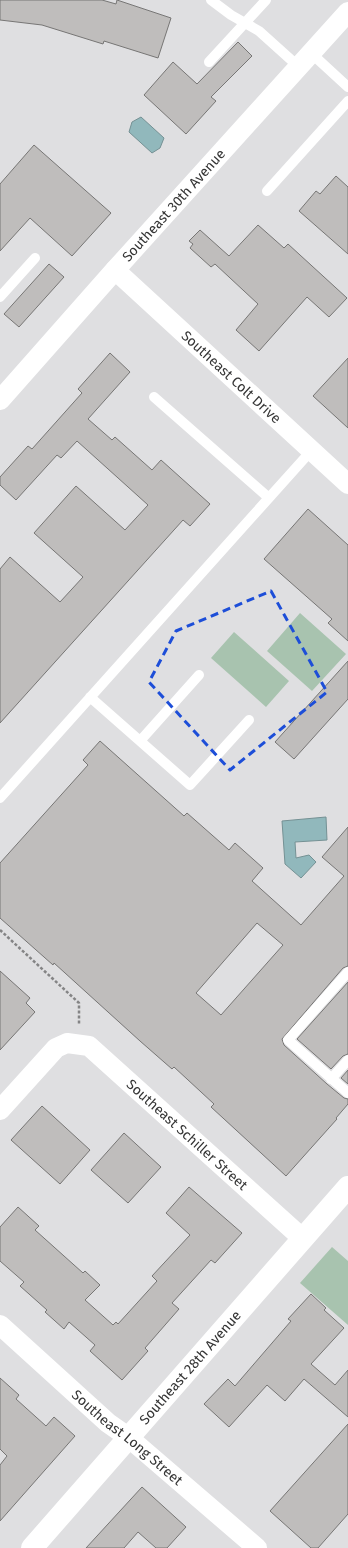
<svg xmlns="http://www.w3.org/2000/svg" width="348" height="1548" viewBox="0 0 348 1548" font-family="'Fira Sans',sans-serif">
	<rect width="100%" height="100%" fill="#dfdfe1"/>
	<path fill="#a8c3af" d="M300,613L346,654L312,691L267,651Z
		M234,632L289,681L266,707L211,658Z
		M332,1247L348,1261V1325L300,1283Z"/>
	<path fill="#91b8bc" stroke="#759194" d="M141,117L164,138L160,148L152,153L129,132L132,122Z
		M326,817L327,840L295,842L296,858L309,855L316,862L301,878L285,864L282,821Z"/>
	<path fill="#bfbdbc" stroke="#777675" fill-rule="evenodd" d="M0,0H102L116,4L117,0L171,18L158,58L104,41L103,44L42,25L0,20Z
		M238,42L252,56L211,97L216,101L186,134L144,95L173,62L197,84Z
		M34,145L111,213L72,256L30,218L0,251V184Z
		M336,176L348,187V254L299,211L316,191L320,194Z
		M258,225L284,248L288,244L347,298L329,317L307,297L259,351L236,330L258,304L215,264L211,267L190,248L193,244L189,241L200,230L229,256Z
		M49,264L64,277L19,327L4,314Z
		M110,353L130,372L88,419L112,440L115,437L152,470L161,460L210,504L190,526L183,520L0,723V569L10,557L60,602L83,577L34,533L76,486L125,530L148,505L77,441L61,458L57,455L16,500L0,485V477L28,446L32,449L82,393L78,389Z
		M348,358V428L313,396Z
		M308,509L348,545V641L328,623L332,619L264,559Z
		M348,661V699L294,759L275,742Z
		M100,741L184,816L187,813L229,850L235,843L263,868L252,881L301,925L344,876L322,857L348,827V966L343,968L282,1039L284,1045L327,1084L344,1098L348,1099V1104L336,1118L337,1119L286,1176L211,1107L214,1104L174,1067L172,1069L140,1041L54,963L53,965L0,918V863L88,765L83,760ZM257,923L283,945L221,1015L196,993Z
		M0,971L30,998L26,1003L35,1012L0,1050Z
		M348,982V1054L343,1056L331,1069L297,1039Z
		M348,1070V1084L341,1078Z
		M42,1106L90,1150L60,1184L11,1140Z
		M124,1133L161,1167L128,1203L91,1170Z
		M189,1187L242,1233L215,1263L211,1260L172,1303L179,1309L145,1348L148,1351L122,1380L90,1351L95,1345L69,1322L64,1329L45,1312L47,1310L20,1286L24,1282L0,1261V1227L18,1207L39,1226L35,1230L83,1273L85,1271L100,1285L85,1300L113,1325L116,1322L118,1324L157,1281L152,1276L190,1235L166,1213Z
		M311,1294L326,1308L324,1310L344,1328L311,1364L335,1385L348,1370V1417L304,1379L285,1401L267,1385L229,1427L204,1404L228,1379L235,1386L291,1321L288,1319Z
		M0,1378L19,1395L16,1399L46,1426L54,1417L75,1436L0,1521V1465L7,1456L0,1449Z
		M348,1424V1514L318,1548H311L270,1511Z
		M142,1487L186,1527L167,1548H156L138,1532L124,1548H86Z"/>
	<g fill="none" stroke-linecap="round" stroke-linejoin="round">
		<path stroke="#848485" stroke-width="2.5" stroke-dasharray="3 2" stroke-linecap="butt" d="M0,930L79,1003V1024"/>
		<path stroke="#fff" stroke-width="10" d="M211,0L231,15L259,31L299,67
			M311,53L348,87
			M209,62L266,0
			M267,191L348,101
			M0,297L35,258
			M154,397L269,498
			M90,697L190,785L249,720
			M140,741L199,675
			M0,798L311,451
			M348,972L288,1040L348,1093
			M331,1079L348,1060"/>
		<g stroke="#fff" stroke-width="20">
			<path id="s1" d="M115,270L348,484"/>
			<path id="s2" d="M0,400L115,270L348,12"/>
			<path id="s3" d="M0,1110L56,1048L67,1043L89,1046L302,1238"/>
			<path id="s4" d="M0,1325L108,1423L128,1437L257,1548"/>
		</g>
		<path stroke="#fff" stroke-width="22" id="s5" d="M32,1548L348,1187"/>
	</g>
	<path fill="none" stroke="#1d4ed8" stroke-width="3" stroke-dasharray="8 5" stroke-linejoin="round" d="M271,591L327,692L230,770L149,682L176,631Z"/>
	<g text-anchor="middle" dominant-baseline="central" stroke-width="3" stroke-linejoin="round" paint-order="stroke">
		<g font-size="14" fill="#353535" stroke="#dfdfe1">
			<text stroke="none"><textPath href="#s2" startOffset="261">Southeast 30th Avenue</textPath></text>
			<text stroke="none"><textPath href="#s1" startOffset="158">Southeast Colt Drive</textPath></text>
			<text stroke="none"><textPath href="#s3" startOffset="250">Southeast Schiller Street</textPath></text>
			<text stroke="none"><textPath href="#s5" startOffset="240">Southeast 28th Avenue</textPath></text>
			<text stroke="none"><textPath href="#s4" startOffset="170">Southeast Long Street</textPath></text>
		</g>
	</g>
</svg>
